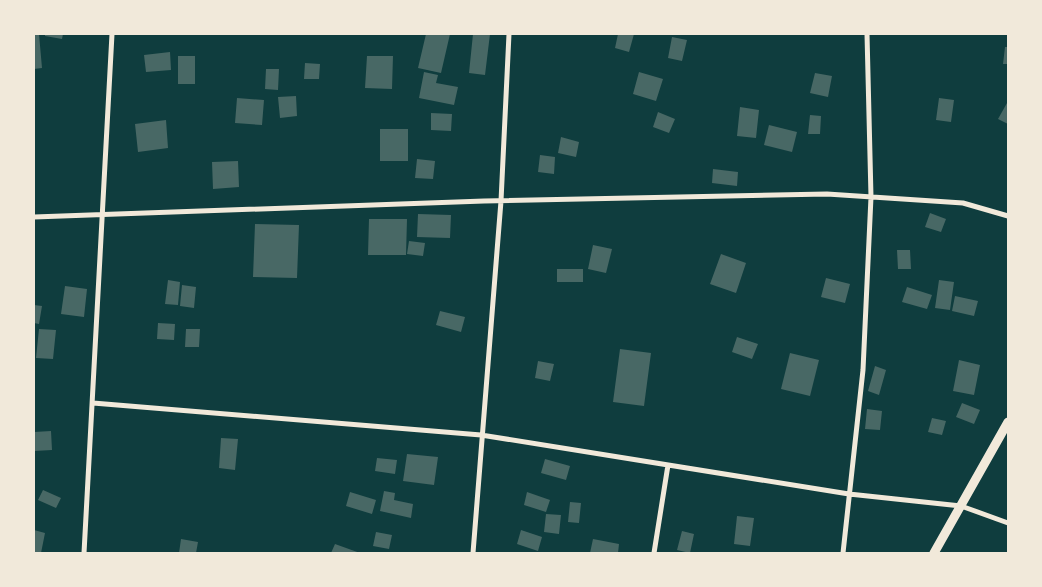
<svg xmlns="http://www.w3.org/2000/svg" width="1042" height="587" viewBox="0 0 1042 587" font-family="'Space Grotesk',sans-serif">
	<rect width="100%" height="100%" fill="#0f3d3e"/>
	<path fill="#486865" d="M34,34H39L42,68L34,69Z
		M45,34H63L62,39L45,36Z
		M426,34H450L441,73L418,68Z
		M473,34H490L485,75L469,73Z
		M618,34H634L629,52L615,48Z
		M672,37L687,40L682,61L668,58Z
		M1005,47H1008V64H1003Z
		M170,52L171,70L146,72L144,55Z
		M178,56H195V84H178Z
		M367,56H393L392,89L365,88Z
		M305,63L320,64L319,79H304Z
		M266,69H279L278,90L265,89Z
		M424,72L438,75L436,83L458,87L454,105L419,98Z
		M639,72L663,79L656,101L633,94Z
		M815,73L832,76L828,97L810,93Z
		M296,96L297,116L280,118L278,97Z
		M237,98L264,100L262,125L235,123Z
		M939,98L954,100L951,122L936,120Z
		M1007,103L1008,104V124L998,119Z
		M740,107L759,110L756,138L737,136Z
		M658,112L675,119L669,133L653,127Z
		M431,113L452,114L451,131L431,130Z
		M810,115L821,116L820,134H808Z
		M166,120L168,148L138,152L135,124Z
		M769,125L797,132L792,152L764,145Z
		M380,129H408V161H380Z
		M561,137L579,142L576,157L558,153Z
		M540,155L555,157L554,174L538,172Z
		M417,159L435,161L433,179L415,178Z
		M238,161L239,187L213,189L212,162Z
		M713,169L738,172L737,186L712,183Z
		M930,213L946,219L941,232L925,227Z
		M418,214L451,215L450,238L417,237Z
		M369,219H407L406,255H368Z
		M255,224L299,225L297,278L253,277Z
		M409,241L425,243L423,256L407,254Z
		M593,245L612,249L606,273L588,269Z
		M897,250H910L911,269H898Z
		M721,254L746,263L736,293L710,284Z
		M557,269H583V282H557Z
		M826,278L850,284L845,303L821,297Z
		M168,280L180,282L178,305L165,304Z
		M939,280L954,282L950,310L935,308Z
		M182,285L196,287L194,308L180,306Z
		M65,286L87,289L84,317L61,314Z
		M907,287L932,295L927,309L902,302Z
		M955,296L978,301L974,316L952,311Z
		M34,305L42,306L39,324L34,323Z
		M440,311L465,317L461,332L436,325Z
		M158,323L175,324L174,340L157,339Z
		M39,329L56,330L53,359L36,358Z
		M186,329H200L199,347H185Z
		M737,337L758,344L752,359L732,352Z
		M620,349L651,353L644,406L613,402Z
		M790,353L819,360L810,396L781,389Z
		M959,360L980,365L974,395L953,391Z
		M538,361L554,364L550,381L535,378Z
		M875,366L886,370L879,395L868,391Z
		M962,403L980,410L974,424L956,417Z
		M867,409L882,411L880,430L865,429Z
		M932,418L946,421L942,435L928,432Z
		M51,431L52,450L34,451V432Z
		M221,438L238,439L235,470L219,468Z
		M407,454L438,457L434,485L403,481Z
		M377,458L397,460L395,474L375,471Z
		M545,459L570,466L566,480L541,473Z
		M43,490L61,498L56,508L38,500Z
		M384,491L395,493L394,500L413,504L411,518L380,511Z
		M350,492L376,500L372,514L346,506Z
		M527,492L550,500L546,512L524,505Z
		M570,502L581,503L579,523L568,522Z
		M546,514L561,515L559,534L544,532Z
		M737,516L754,518L750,546L734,544Z
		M34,530L45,533L41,553H34Z
		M521,530L542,537L538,551L517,544Z
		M682,531L694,534L690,553L677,550Z
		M376,532L392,535L389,549L373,546Z
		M181,539L198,542L196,553H179Z
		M593,539L619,544L618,553H590Z
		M335,544L360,553H331Z"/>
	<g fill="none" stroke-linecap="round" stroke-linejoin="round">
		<path stroke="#f1e9da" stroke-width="5" d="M34,217L484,201L827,194L963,203L1008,216
			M93,403L481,435L849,494L961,506L1008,523
			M84,553L112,34
			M473,553L501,201L509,34
			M654,553L668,465
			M843,553L863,370L871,197L867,34"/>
		<path stroke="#f1e9da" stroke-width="9" d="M934,553L1008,422"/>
	</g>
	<rect width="1042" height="587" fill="none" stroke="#f1e9da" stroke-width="70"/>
</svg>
